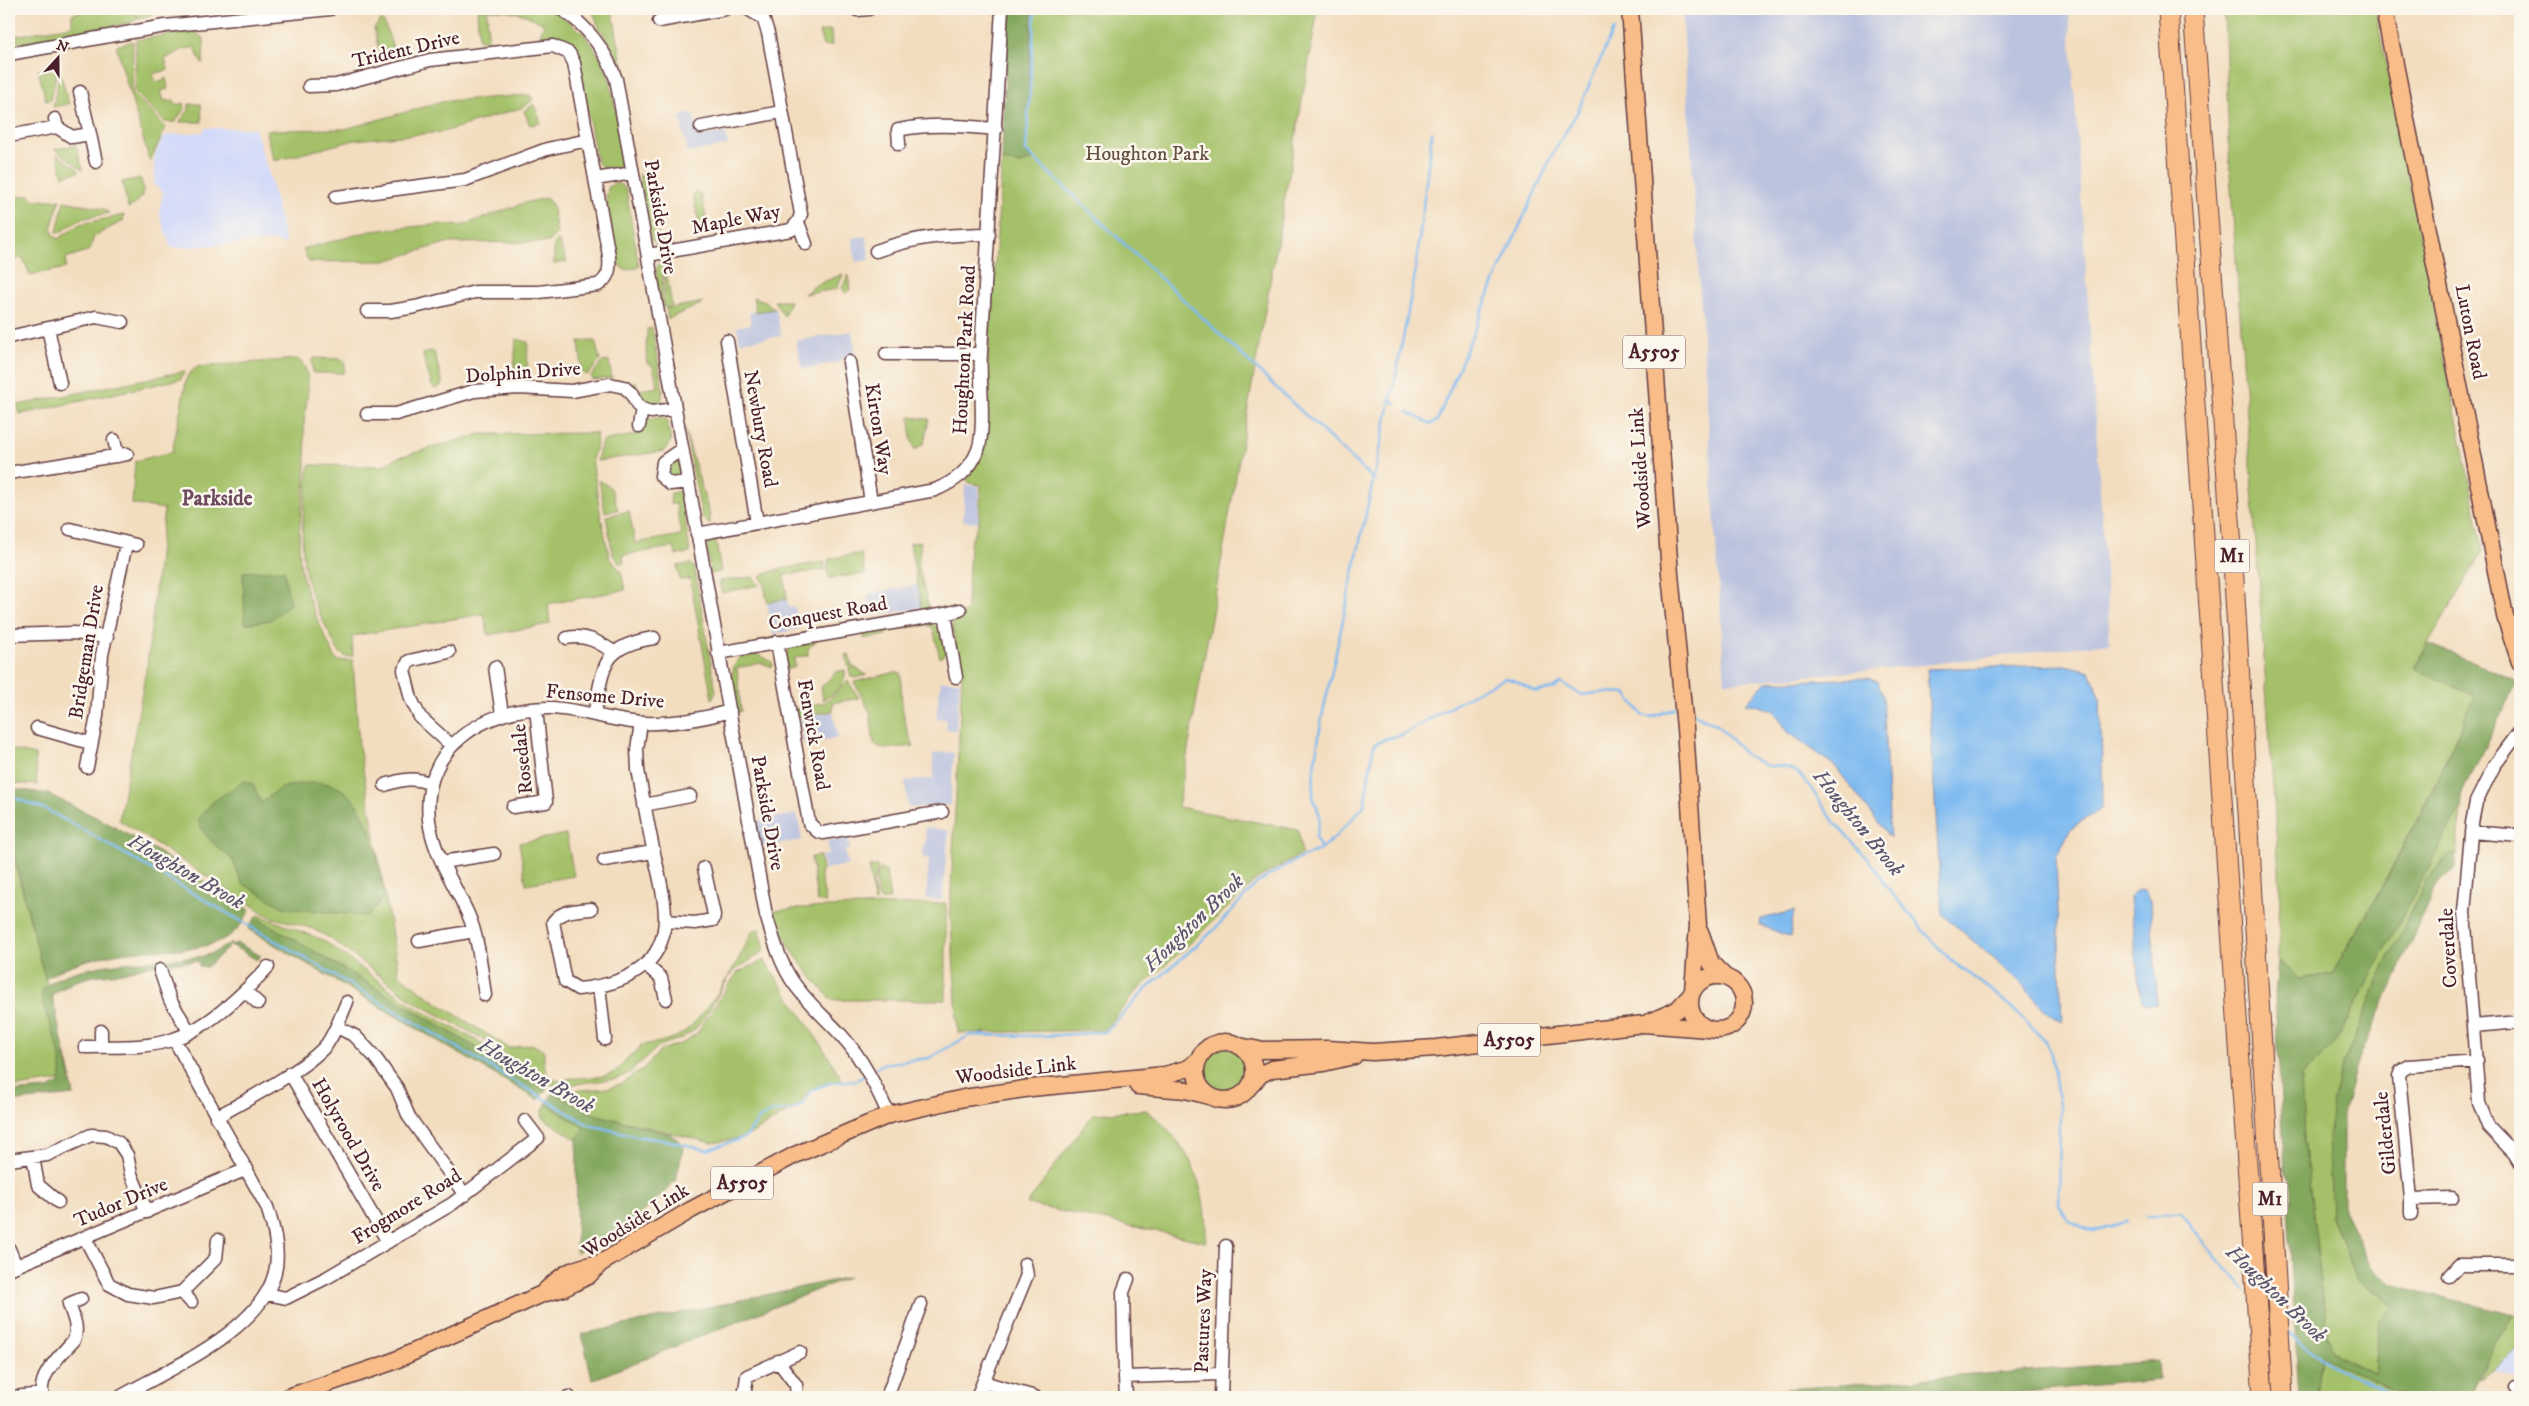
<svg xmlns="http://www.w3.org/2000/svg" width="2529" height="1406" viewBox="0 0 2529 1406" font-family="'IM FELL DW Pica',serif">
	<rect width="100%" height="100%" fill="#fbf7ec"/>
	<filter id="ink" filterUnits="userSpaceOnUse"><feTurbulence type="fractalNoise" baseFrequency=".02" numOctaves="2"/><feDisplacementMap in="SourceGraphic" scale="10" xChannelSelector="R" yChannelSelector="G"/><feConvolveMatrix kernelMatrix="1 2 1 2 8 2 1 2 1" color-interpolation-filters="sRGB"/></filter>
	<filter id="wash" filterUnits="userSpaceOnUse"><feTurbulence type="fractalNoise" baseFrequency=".0096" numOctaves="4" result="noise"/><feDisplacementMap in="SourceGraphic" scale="20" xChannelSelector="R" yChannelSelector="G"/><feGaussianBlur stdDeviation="1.12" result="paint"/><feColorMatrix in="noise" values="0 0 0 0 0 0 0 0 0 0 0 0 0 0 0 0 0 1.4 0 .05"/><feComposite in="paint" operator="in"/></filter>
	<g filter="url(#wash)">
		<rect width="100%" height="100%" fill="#f3ddbf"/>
		<path fill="#d2d9f9" d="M204,128H255L272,185L285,241L283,245L277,241L171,248L159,213L163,192L154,185V158L162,138L168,135L204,132Z
			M2520,1349V1379L2492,1370L2519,1350Z"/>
		<path fill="#bcc3de" d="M1682,9H2069L2110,643L1906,667L1725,683Z
			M693,113L698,137L725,132L728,145L688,153L680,116Z
			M866,236L870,260L856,262L852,238Z
			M776,309L781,336L740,342L737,327L751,324L749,313Z
			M852,331L856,355L841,358V362L802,369L796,341Z
			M965,485L979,486L978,522L963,521Z
			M917,585L921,608L871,616L867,594Z
			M787,599L789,608L795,607L799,629L773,634L767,603Z
			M941,681H960L956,731L946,729V719L936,718Z
			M833,712L838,738L804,744L800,718Z
			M943,752L954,753L950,805L908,808L905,781L934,778L933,754Z
			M797,814L802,840L760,847L756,821Z
			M925,827L949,831L942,900L926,899L929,859L922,857L926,839Z
			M848,837L850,849L845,850L848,865L824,869L822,856L829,854L827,841Z"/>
		<path fill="#a4c169" stroke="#77704a" d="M9,9L14,36L72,26V14L96,9H135L137,20L130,23L19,43L11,37Z
			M137,9H158L159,11L138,19Z
			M181,9H228L197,15L164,14L163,12Z
			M477,9H549L561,15L584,34L601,58L610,80L624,154L619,167C610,171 603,169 597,162L577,54C562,36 559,46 541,41L539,37L544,24C524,13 510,9 487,10L488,40H479Z
			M592,9H612L626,84L620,61L599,27Z
			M1013,9H1318L1178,807L1298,830L1302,854L1257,879L1184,949L1138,989L1105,1030L958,1033L950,908L962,678L952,626L953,619L967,610L970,544L979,522L981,485L969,483L967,479L981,458Z
			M2224,9H2375L2483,551L2414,667L2474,696C2434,792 2385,884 2332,974L2299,979L2278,960L2280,887L2230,174Z
			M381,20L384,22L395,53L393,56L384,59L380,57L374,28Z
			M831,30L832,45L823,46L819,32Z
			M194,31L204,39L203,63L200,61L195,47L182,50L165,59L168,70L155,73L153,76L155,81L161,82L166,78L168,89L161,91L164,101L174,100L175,105L184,103L185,108L175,122H165L135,92L136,40Z
			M133,41L132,92L166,127L150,162L116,46Z
			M38,70L57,71L50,100L46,101Z
			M59,76H61L69,104L53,107Z
			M529,95L533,98L532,101L521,108L443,132L355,140L274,161L266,133L267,130L345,129L445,101Z
			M189,104H201L202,122H179L189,110Z
			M534,104L541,123L530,125L524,111Z
			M76,145L83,170L55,149Z
			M57,154L79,170L78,172L63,176Z
			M639,175H643L657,231L664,246L657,245L651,239Z
			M140,178C147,191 141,203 128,208L122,182Z
			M618,183L626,189L639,267L625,270L618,264L606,197L609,186Z
			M695,191L701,194L709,232H701L693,195Z
			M30,195L34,200H60L52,225L53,233L58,239L80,224L124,215L123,221L94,236L90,250L66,258V268L30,275L23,258L9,260V198Z
			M546,198L552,204L557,233L549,242L446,243L385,261L309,262L303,249L371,231L441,224L461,226L524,203Z
			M64,201L104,209L109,213L81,219L59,233L57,232Z
			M558,240L567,262L554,264V244Z
			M663,258L662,308C660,294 650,267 663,258Z
			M665,266L672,306L665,308L664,307Z
			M843,274L837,289L804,294L816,285Z
			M848,275L850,290L845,293L842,288Z
			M753,297L765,301L775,309L756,312Z
			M774,301H790L784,316Z
			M703,302L701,304L668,319L666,309Z
			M652,328L663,390L661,404L648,406L641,401L630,386L636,381L638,390L658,387L653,366L647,363C645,351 647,341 647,329Z
			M516,339L528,342L527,371L524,376L518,375L514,371Z
			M579,341H595L600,360L588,375L582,373Z
			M431,351L434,352L443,384L435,389L432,386L423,356L424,353Z
			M314,358L342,359L345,363L344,373H313L312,360Z
			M297,359C317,371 304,406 304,426C304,439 306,452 306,464C305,497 296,529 300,563C305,597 321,628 336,659L338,661L353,660L359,746L399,975L436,1002L509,1048L532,1044L544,1051V1063L548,1076L558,1081C577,1074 603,1083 620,1068C623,1066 624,1061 627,1058C633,1053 637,1053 641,1045C654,1043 670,1041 681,1034C708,1016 740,959 753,930L759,929L764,945L763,952L732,972L703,1020L693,1031L680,1039L659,1046L628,1074L615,1079L556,1086L547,1083L478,1036L413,1001L330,938L311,928L270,917L119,820L147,665L164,509L132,504L135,461L172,452L187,376L196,367Z
			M609,361L612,378L592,380L591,376L602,362Z
			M185,371L181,379L31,412L20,414L18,405Z
			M661,417L667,420L671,441L664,451L597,461L602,441L635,435V431L643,428L646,420Z
			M910,417L929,419L924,443L915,450L911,439Z
			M684,427L710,516V525L702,517Z
			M596,433L597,444L592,459L600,512L610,559L621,571L625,590L548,604L550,624L488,635L484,614L352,636L353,656L346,657L339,652C329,633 318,613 311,593C296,551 304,508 309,465L381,466L399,457L481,434Z
			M679,459L681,473L678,478L668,477L666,468Z
			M599,480L611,488L618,510L605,512Z
			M681,491L690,553L676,555L674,547L623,555L624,563L620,564L613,555L606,516L629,511L635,543L681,535L676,504H670L671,493Z
			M715,534L721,572L711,574L706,546Z
			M921,542L918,565L929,609L922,610L910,543Z
			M861,553L865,574L829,578L827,570L829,559Z
			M825,562L824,570L784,575L787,599L767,602L764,583L760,576L779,569Z
			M691,564L694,567L716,692L712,699L690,579L680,580L677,566Z
			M753,577L759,585L722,593L719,581Z
			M930,622L942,630L946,653L940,658L933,628L927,625L887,630V635L864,639L863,632Z
			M816,641L808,649V655L794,658L795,666L787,670L785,656L790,646Z
			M757,654L772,662L773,667L761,663L737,668L741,711L736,713C732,695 727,671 740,657Z
			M849,654L852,666L867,675L854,678L851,677L846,655Z
			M845,670C847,684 835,693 823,700L821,687L836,672Z
			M896,672L900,673L901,676C901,701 902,723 914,746L886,749L874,745L870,712L854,682Z
			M848,681L859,698L833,703V711L796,717L794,709L826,702Z
			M9,749L35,755L37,785L9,783Z
			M2461,810L2456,855L2450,854L2427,879L2376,985L2338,1077L2332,1217L2357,1280L2394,1306L2379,1321L2375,1374L2332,1351L2328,1358L2406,1397H2319L2316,1394L2321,1354L2328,1340L2304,1139L2301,1076L2334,1045L2454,819Z
			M566,834L574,876L526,884L519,843Z
			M9,849L14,859L72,1079L9,1088Z
			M820,856L822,870L820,873L826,903L817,901L811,857Z
			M876,866L878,867L873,885L877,901L874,902L869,867Z
			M880,869L886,871L890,900H881C875,890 874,879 880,869Z
			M946,903V1000H832C804,970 788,949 772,911L802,908Z
			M259,915L323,940L413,1006L478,1041L513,1066L547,1087L546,1089L256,917Z
			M764,960C790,1000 819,1038 842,1080L809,1090L798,1106L746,1137L712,1143L594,1114L554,1092L608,1088L623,1083L644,1068L661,1050L683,1043L697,1033L737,973Z
			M1202 1071a23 23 0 1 1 46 0a23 23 0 1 1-46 0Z
			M546,1104L585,1128L577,1140L543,1118L542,1112Z
			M1146,1110C1191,1144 1207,1186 1206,1242L1027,1204L1093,1114Z
			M2513,1315L2520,1317V1349L2480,1379L2491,1348Z"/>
		<path fill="#83a75d" stroke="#666344" d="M1008,9H1032L1026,153L1033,160L1020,164L1002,161Z
			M284,570L290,604L270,620L245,624L243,572Z
			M2429,644L2484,666L2517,683L2463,790L2461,810L2454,819L2334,1045L2301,1076L2304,1139L2328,1340L2332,1351L2375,1374L2379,1321L2394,1306L2357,1280L2332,1217L2328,1136L2338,1077L2376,985L2427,879L2450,854L2456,855L2455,868L2436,885L2356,1066L2343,1115V1210L2373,1270L2391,1284L2513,1315L2496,1340L2469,1397H2406L2321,1355L2316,1394L2319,1397H2299L2288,1207C2294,1194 2292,1182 2285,1170L2275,998L2278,960L2299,979L2332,974C2385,885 2436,792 2474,696L2414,668Z
			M244,781L253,784L261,803C281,786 283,786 309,783C369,776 375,854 385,896L368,916L284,908L242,883L232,859L215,845L202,830L198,818L214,801Z
			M9,788L48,794L102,820L155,850L250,910C244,920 239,930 229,936C203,953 169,948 139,951C112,953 67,962 45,979L15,858L9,846Z
			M256,917L546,1089L538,1100L248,929Z
			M231,943L232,945L237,943L261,956L257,960L231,945L207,967H200L198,961L156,964L122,973L93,976L73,982L52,995L74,1095L9,1102V1092L49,1089L59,1083C70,1055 37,1004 42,992C58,960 171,961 203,956C213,954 222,948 231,943Z
			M554,1092L594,1114L670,1134L684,1145L676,1180L636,1220L576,1253L577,1140L584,1128L546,1104Z
			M849,1277L592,1380L582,1334Z
			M2158,1361L2159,1379L1973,1397H1705L1748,1392Z"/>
		<path fill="#7ebaf0" stroke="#646c8e" d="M2065,665L2090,671L2100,697L2103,793L2102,806L2098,811L2071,828L2056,858L2062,1022L2046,1011L2016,978L1942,914L1927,669Z
			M1867,678L1878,682L1883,696L1890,838L1835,766L1788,732L1773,710L1746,703L1766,682Z
			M2138,890L2144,891L2150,901L2157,996V1003L2151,1005L2142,1002L2140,993L2130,898L2133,893Z
			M1794,911L1790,937L1760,925L1761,919Z"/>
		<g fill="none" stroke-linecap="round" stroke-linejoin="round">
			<path stroke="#7ebaf0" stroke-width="2.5" d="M1035,9L1026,151L1372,478
				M1389,399L1396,404
				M1407,412L1431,424L1437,421L1497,275L1554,151L1577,113L1613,30
				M1691,713L1717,725L1747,756L1767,766L1785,767L1796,771L1805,780L1835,823L1875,867L1886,886L1933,942L1952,961L2004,1000L2045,1041L2051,1053L2060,1111L2059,1205L2069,1221L2092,1231L2127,1222
				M9,796L45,809L80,828L317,965L589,1125L641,1137L670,1141L707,1150L746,1137L759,1119L772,1112L792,1110L802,1105L812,1090L829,1083L857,1080L865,1075
				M1321,849L1316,838L1320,816L1313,797L1314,767L1322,717L1397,370L1415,274L1432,132
				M871,1071L883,1064L929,1058L970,1035L1045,1036L1106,1032L1144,991L1214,930L1258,882L1294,861L1321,849L1335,837L1364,806L1373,749L1375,744L1388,738L1402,735L1475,693L1505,678L1516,681L1536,692L1554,688L1561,683L1582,695L1605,692L1626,693L1642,715L1651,717L1676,708
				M2146,1217L2181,1212L2219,1262L2247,1291
				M2286,1330C2318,1361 2357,1378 2397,1397"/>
		</g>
	</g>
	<g filter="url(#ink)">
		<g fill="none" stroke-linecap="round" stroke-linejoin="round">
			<g stroke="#633c41" stroke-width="15">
				<path id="minor" d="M561,9C588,26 605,49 616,79L766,915C773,937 779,960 791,979C805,1001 825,1017 842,1036C863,1059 876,1087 889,1115
					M857,10L869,9
					M659,21L725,9
					M9,54L165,26L330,9
					M309,86L336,85L430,60L553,46L569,53L574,63L609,256C610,268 610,277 598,285L539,292H475L415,307L391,311H367
					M55,119L57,127L72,137L90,134L80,92
					M701,127L781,112
					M90,134L96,162
					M9,136L57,127
					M899,144L898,130C931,123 962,126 996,129
					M595,179L633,173
					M336,197L465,180L547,149L588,140
					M798,222L806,244
					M876,251C917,236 945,235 989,234
					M648,255L791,230L798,222L801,214L768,33L763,18L748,9
					M48,328L60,383
					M9,337L96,317L122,322
					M727,341L757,523
					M886,354H981
					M849,362L871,502
					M367,414H396L474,391L519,388L572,391L610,384L624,387L631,393L637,405L642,409L651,412L675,409
					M639,426L642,409
					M114,440L118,456
					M683,452L676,453L663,462L661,476L670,484L688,482
					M9,473L127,454
					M70,529L136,545
					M697,534L935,490C954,482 970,471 978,450C986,428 979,377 981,352C987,238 996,123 1002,9
					M945,614L960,610
					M9,635L74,633L107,637
					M567,638C586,634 598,642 614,652
					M777,642L809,823L817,831L823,833L942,812
					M449,652L409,661L404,670L411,699L420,717L452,746
					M718,653L945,614L956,677
					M495,667L502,714
					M594,715C604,668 600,646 654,638
					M37,728L90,743
					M2520,731L2494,766L2476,802L2472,823L2464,912L2479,1103L2488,1126L2514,1153L2520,1163
					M87,767L97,716L102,655L126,544
					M385,785C402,779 415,777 431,784
					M644,805L690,796
					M513,807L546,802L536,709
					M2471,832L2520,836
					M604,860L653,852
					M442,862L494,854
					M591,909C577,910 562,910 553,922L565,981L578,989C622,985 665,968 665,917C665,895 658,873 654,853C648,825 643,798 638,770L637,749L641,723
					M665,921L695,923L713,920L714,915L704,868
					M419,941L474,931
					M646,965L661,978L666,999
					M160,970L170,1000L189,1031
					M599,986L605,1039
					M245,991L258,1003
					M485,995C481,968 479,939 468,914C454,883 433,854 429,820C421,747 485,707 551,708C582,709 612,722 644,723C672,724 703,719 730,711
					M2473,1026L2520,1022
					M337,1027L355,1036L374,1056L397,1088L409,1117L465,1195
					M101,1046V1031
					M85,1047C114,1046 146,1049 174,1039C208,1028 244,993 268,967
					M290,1073L388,1242
					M216,1117C245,1101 308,1068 327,1044C336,1031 341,1016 347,1002
					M33,1157L38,1185L58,1202
					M9,1160L47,1155L91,1135L106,1136L119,1143L127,1155L131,1174L147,1212
					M2452,1198L2411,1199L2399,1076L2401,1071L2409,1066L2477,1061
					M2411,1214V1199
					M85,1238L109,1284L128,1294L154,1298L182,1292L216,1258L218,1240
					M9,1249L16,1266
					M9,1269L247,1169
					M2449,1276L2459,1265H2520
					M1128,1279L1123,1292L1125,1377L1220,1374
					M182,1292L191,1302
					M267,1294L286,1298L328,1277L452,1204L538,1138L525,1121
					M778,1361L796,1385L797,1397
					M1125,1377L1126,1397
					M983,1382L1035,1397
					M2515,1386L2520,1388
					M14,1397L42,1394
					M43,1397C36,1376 62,1354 74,1340C79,1327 73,1317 69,1304L81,1299
					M120,1397C169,1369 267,1328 276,1267C279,1246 273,1226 267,1207L174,1039
					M568,1397H569
					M744,1397L747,1376L800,1352
					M887,1397L921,1304
					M977,1397L1027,1275L1025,1264
					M1221,1397L1226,1246"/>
			</g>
			<g stroke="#633c41" stroke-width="19">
				<path id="major" d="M1630,9L1670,574L1685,728L1698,925L1693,990
					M2384,9L2505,616L2520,662
					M1701,934L1711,963L1725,977
					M1690 1003a27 27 0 1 1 54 0a27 27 0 1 1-54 0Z
					M1647,1023L1677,1010L1691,995
					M1196 1071a29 29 0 1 1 58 0a29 29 0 1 1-58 0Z
					M1239,1046L1259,1050L1328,1049L1373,1052L1436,1048L1644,1024L1708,1029
					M1138,1086L1186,1090L1209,1096
					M1249,1087L1261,1074L1272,1069L1323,1063L1354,1056
					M543,1293C564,1272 572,1268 601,1263
					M288,1397L389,1363L542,1294L564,1288L588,1276L601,1263L691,1210L795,1155L889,1115L964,1098L1031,1088L1165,1075L1189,1068L1199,1059"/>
			</g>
			<g stroke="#633c41" stroke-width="21">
				<path id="highway" d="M2168,9L2263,1397
					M2193,9L2232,547L2283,1397"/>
			</g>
			<use href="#minor" stroke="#fff" stroke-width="12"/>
			<use href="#major" stroke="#f8bd89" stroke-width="16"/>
			<use href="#highway" stroke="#f8bd89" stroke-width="19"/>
		</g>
	</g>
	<g text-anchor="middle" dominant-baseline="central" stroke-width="5" stroke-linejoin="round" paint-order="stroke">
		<g fill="#fbf7ec" stroke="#7f6065" stroke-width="1">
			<rect x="1623" y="335.5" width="62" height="33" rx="4"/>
			<rect x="2214.5" y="539.5" width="35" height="33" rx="4"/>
			<rect x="1478" y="1023.5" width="62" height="33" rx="4"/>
			<rect x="711" y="1166.5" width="62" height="33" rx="4"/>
			<rect x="2252.5" y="1182.5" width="35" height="33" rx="4"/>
		</g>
		<g font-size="19" font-weight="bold" fill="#4a1f2b">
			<text x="1654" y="352">A5505</text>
			<text x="2232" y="556">M1</text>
			<text x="1509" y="1040">A5505</text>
			<text x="742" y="1183">A5505</text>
			<text x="2270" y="1199">M1</text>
		</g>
		<g font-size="20" fill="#4a1f2b" stroke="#fbf7ec">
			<text transform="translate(406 50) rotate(-13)">Trident Drive</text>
			<text transform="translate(660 217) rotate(80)">Parkside Drive</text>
			<text transform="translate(736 220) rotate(-11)">Maple Way</text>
			<text transform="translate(2470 332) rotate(79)">Luton Road</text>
			<text transform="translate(965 350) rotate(-87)">Houghton Park Road</text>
			<text transform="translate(523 373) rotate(-4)">Dolphin Drive</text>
			<text transform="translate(760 429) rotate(80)">Newbury Road</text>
			<text transform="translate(878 429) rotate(81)">Kirton Way</text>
			<text transform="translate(1641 468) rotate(-94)">Woodside Link</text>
			<text transform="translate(828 614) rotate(-10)">Conquest Road</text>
			<text transform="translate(87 652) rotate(-81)">Bridgeman Drive</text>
			<text transform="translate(605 697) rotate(5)">Fensome Drive</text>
			<text transform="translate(813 735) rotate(80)">Fenwick Road</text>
			<text transform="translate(523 759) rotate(-96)">Rosedale</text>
			<text transform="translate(767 813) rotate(80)">Parkside Drive</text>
			<text transform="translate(2449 948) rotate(-93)">Coverdale</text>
			<text transform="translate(1016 1071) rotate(-7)">Woodside Link</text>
			<text transform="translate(2386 1133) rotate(-96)">Gilderdale</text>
			<text transform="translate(348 1135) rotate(60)">Holyrood Drive</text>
			<text transform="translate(121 1203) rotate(-23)">Tudor Drive</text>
			<text transform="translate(407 1207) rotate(-32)">Frogmore Road</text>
			<text transform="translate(636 1221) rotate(-32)">Woodside Link</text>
			<text transform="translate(1204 1321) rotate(-88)">Pastures Way</text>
		</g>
		<g font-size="20" fill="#65503e" stroke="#fbf7ec">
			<text x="1147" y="154">Houghton Park</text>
		</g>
		<g font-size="21" font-weight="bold" fill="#6e4a5f" stroke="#fbf7ec">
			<text x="217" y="499">Parkside</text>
		</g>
		<g font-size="21" font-style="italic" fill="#5c5570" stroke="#fbf7ec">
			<text transform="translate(1858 823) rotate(51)">Houghton Brook</text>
			<text transform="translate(186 872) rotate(30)">Houghton Brook</text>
			<text transform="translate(1194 923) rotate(-44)">Houghton Brook</text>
			<text transform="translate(536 1076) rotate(30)">Houghton Brook</text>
			<text transform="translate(2276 1294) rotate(44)">Houghton Brook</text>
		</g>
	</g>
	<rect width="2529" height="1406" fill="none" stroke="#fbf7ec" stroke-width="30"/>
	<g transform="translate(58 58) rotate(21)" stroke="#fbf7ec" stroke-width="4" paint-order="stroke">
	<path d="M0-4L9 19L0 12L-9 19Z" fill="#4a1f2b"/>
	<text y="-8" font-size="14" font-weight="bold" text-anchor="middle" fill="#4a1f2b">N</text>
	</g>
</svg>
